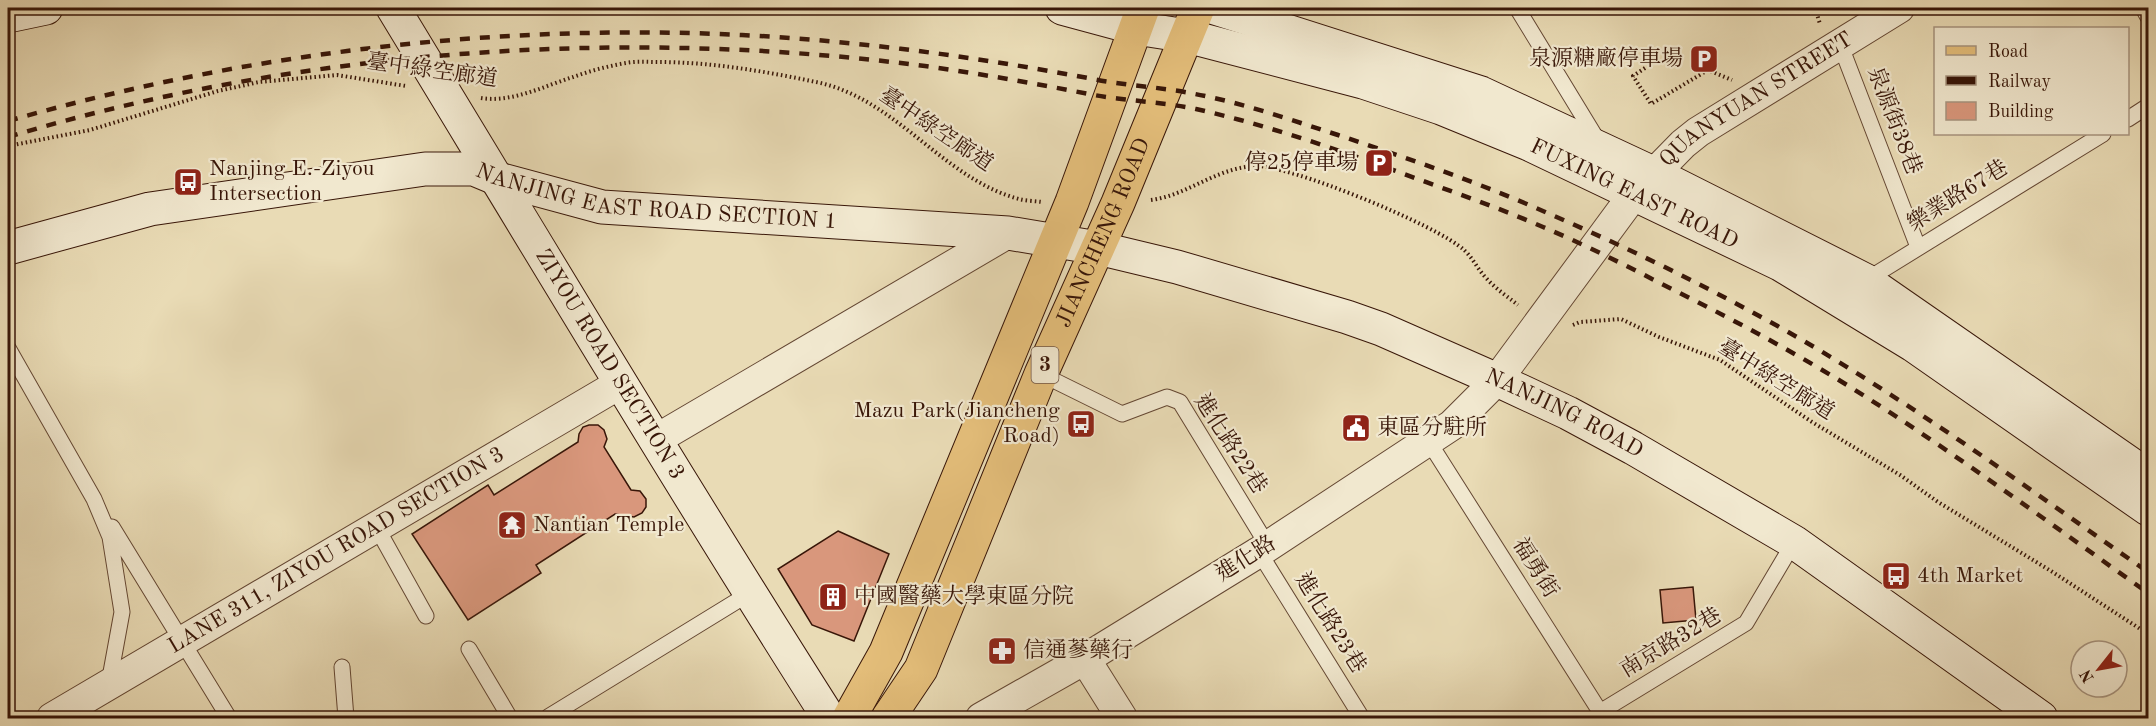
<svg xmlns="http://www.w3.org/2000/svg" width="2156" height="726" viewBox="0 0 2156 726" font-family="'Old Standard TT','Noto Serif TC',serif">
	<rect width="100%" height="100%" fill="#e9dbb5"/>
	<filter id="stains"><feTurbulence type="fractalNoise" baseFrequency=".00333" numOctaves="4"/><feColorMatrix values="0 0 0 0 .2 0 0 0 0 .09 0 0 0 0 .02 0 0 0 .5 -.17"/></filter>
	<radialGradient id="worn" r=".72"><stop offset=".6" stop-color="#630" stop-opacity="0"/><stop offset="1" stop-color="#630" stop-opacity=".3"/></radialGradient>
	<path fill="#d9977c" stroke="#381608" stroke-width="1.5" d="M589,425H598L604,430L607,439L604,447L631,490L640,491L646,499V507L642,513L634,517L615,514L536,565L541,573L468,620L412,534L488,485L494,495L578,442L579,434L583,427Z
		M838,531L889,554L854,641L812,625L778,569Z
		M1693,587L1696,620L1663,623L1660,590Z"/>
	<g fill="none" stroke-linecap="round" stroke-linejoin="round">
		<g stroke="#644733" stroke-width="17">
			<path id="lane" d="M1517,8L1598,141
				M2143,8L2148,17
				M1840,44L1918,247
				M2128,119L2148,106
				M1863,282L2103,134
				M8,348L94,499L110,537L122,612L109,683
				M1041,374L1122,414L1167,397L1180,402L1268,546
				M1429,442L1604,718
				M112,527L229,718
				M377,528L426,616
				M1259,552L1362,718
				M469,649L510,718
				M342,667L346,718
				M1600,712L1746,623L1794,542
				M548,717L750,593"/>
		</g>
		<g stroke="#644733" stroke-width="32">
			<g id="street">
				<path d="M657,439L1008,233"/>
				<path d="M1085,659L1122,718"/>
				<path id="s1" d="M52,718L621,383"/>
				<path id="s2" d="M981,718L1085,659L1259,552L1452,425L1497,380L1634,194L1683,144L1698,132L1899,8"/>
			</g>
		</g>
		<g stroke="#381608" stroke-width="35">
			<g id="secondary">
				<path id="s3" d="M393,8C537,245 680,484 829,718"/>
				<path id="s4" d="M1062,8L1136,28L1187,36L1363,82L1441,108L1529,144L1780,264L1913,345L2148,509"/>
				<path d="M1215,8L1481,93L1655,174L1865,280L2148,476"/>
				<path d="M8,16L46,8"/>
				<path id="s5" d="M8,248L150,209L425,169H474L498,179L602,207L1008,233L1098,248L1177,267L1347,317L1381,329L1497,380L1568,413L1633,448L1794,542L2041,718"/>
			</g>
		</g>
		<g stroke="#381608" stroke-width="35">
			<g id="primary">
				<path d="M849,718L886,652L1072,202L1143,8"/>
				<path id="s6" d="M888,718L921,669L1041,374L1118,203L1198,8"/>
			</g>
		</g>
		<path stroke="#381608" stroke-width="4" stroke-dasharray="1.5 3" stroke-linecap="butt" d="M1815,8L1820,24
			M1645,68L1633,76L1651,104L1708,70L1732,80
			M481,98C512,103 544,86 573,77C590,71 608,66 626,63C636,61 647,62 658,62C710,62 764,71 816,82C896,98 943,179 1019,199C1026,201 1035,201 1042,202
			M8,146L90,130L218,91L259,82L337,75L406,86
			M1151,200C1188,195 1214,169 1254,166C1288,164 1439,226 1464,250C1473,258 1478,270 1487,279C1496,289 1508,297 1518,305
			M1573,325L1580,322L1621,319L1659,337L1720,360L1812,422L1900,475L1938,502L2051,571L2148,634"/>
		<use href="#lane" stroke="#f1e8cf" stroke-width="15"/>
		<use href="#street" stroke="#f1e8cf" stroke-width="30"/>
		<use href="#secondary" stroke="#f1e8cf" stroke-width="33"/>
		<use href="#primary" stroke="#e4be7a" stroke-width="33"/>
		<path stroke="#381608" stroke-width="4.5" stroke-dasharray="10 10" stroke-linecap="butt" d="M8,121C245,53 496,23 742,35C860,41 977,57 1093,79C1127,86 1162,87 1195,94C1243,103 1291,120 1338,135C1410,159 1483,184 1552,215C1635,251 1718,292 1797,337C1919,408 2033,492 2148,572
			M8,137C300,49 623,27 925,66C982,74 1038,84 1094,95C1128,101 1163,102 1196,109C1267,125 1336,149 1404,174C1450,191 1497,207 1543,227C1581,243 1619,262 1656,281C1728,317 1799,354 1866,397C1963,459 2055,527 2148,593"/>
	</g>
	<defs>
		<g id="parking-square" transform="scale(1.5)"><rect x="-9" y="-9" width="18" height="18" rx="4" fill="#8f2418" stroke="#f1e8cf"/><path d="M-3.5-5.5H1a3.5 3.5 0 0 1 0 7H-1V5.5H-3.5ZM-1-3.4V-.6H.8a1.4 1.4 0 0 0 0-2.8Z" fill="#fff"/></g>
		<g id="bus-square" transform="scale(1.5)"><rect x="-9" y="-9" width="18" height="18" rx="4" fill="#8f2418" stroke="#f1e8cf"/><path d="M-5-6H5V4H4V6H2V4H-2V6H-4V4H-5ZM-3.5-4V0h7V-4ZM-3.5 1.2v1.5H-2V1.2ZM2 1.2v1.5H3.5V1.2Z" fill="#fff"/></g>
		<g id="civic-square" transform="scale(1.5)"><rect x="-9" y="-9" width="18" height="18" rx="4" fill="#8f2418" stroke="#f1e8cf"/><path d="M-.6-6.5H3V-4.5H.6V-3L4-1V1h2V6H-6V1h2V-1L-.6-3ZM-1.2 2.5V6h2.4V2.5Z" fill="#fff"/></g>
		<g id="temple-square" transform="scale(1.5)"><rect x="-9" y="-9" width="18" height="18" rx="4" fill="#8f2418" stroke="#f1e8cf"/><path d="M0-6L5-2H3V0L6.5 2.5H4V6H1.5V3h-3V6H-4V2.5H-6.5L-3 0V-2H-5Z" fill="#fff"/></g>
		<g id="building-square" transform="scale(1.5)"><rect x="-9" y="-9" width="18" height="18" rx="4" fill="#8f2418" stroke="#f1e8cf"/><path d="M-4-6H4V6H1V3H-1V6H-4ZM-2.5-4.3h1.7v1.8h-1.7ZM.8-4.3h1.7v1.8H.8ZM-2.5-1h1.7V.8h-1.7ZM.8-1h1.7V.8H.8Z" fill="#fff"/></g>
		<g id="pharmacy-square" transform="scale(1.5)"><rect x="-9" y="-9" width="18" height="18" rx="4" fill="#8f2418" stroke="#f1e8cf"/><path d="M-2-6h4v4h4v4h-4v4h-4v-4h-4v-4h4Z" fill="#fff"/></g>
	</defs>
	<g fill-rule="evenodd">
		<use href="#parking-square" x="1704" y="59"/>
		<use href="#parking-square" x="1379" y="163"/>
		<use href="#bus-square" x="188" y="182"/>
		<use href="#bus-square" x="1081" y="424"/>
		<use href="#civic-square" x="1356" y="428"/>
		<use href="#temple-square" x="512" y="525"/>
		<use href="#bus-square" x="1896" y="576"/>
		<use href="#building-square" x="833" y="597"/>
		<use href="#pharmacy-square" x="1002" y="651"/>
	</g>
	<g text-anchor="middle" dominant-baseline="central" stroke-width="4.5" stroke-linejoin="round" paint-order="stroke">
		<rect fill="#f1e8cf" stroke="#705544" stroke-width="1.5" x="1031.5" y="347" width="27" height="36" rx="4.5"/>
		<g font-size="21" font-weight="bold" fill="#381608">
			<text x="1045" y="365">3</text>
		</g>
		<g font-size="22" fill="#381608" stroke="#f1e8cf" text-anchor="start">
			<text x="1683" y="59" text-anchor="end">泉源糖廠停車場</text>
			<text x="1358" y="163" text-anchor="end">停25停車場</text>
			<text x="209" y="169">Nanjing E.-Ziyou<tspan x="209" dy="25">Intersection</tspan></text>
			<text x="1060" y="411" text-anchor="end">Mazu Park(Jiancheng<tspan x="1060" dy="25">Road)</tspan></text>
			<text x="1377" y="428">東區分駐所</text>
			<text x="533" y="525">Nantian Temple</text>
			<text x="1917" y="576">4th Market</text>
			<text x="854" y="597">中國醫藥大學東區分院</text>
			<text x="1023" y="651">信通蔘藥行</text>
		</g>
		<g font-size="22" fill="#381608" stroke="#f1e8cf">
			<text transform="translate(432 71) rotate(8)">臺中綠空廊道</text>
			<text stroke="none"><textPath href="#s2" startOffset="1005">QUANYUAN STREET</textPath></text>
			<text transform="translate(1894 121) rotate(69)">泉源街38巷</text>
			<text transform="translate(936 130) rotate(34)">臺中綠空廊道</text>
			<text stroke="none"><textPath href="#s4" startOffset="604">FUXING EAST ROAD</textPath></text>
			<text stroke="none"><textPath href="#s5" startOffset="660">NANJING EAST ROAD SECTION 1</textPath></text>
			<text transform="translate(1958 196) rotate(-32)">樂業路67巷</text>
			<text stroke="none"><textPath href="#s6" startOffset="532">JIANCHENG ROAD</textPath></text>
			<text stroke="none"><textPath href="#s3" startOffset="417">ZIYOU ROAD SECTION 3</textPath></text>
			<text transform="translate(1776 380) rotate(32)">臺中綠空廊道</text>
			<text stroke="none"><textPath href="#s5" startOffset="1602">NANJING ROAD</textPath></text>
			<text transform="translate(1230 444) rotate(57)">進化路22巷</text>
			<text stroke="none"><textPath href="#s1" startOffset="330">LANE 311, ZIYOU ROAD SECTION 3</textPath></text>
			<text transform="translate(1246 559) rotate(-32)">進化路</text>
			<text transform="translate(1535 568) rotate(58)">福勇街</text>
			<text transform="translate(1330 623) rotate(58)">進化路23巷</text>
			<text transform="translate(1671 643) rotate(-31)">南京路32巷</text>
		</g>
	</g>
	<rect width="2156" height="726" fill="none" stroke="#e9dbb5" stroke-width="30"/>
	<rect x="9" y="9" width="2138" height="708" fill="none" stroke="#381608" stroke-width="3"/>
	<rect x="15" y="15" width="2126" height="696" fill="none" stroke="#381608" stroke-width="1.5"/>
	<rect x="1934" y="27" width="195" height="108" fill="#f1e8cf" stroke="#a7947f" stroke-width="1.5"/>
	<rect x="1946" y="46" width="30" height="9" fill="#e4be7a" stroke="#a7947f" stroke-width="1.5"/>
	<text x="1988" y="57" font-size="18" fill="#381608">Road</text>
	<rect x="1946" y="76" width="30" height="9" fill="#381608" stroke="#a7947f" stroke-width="1.5"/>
	<text x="1988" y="87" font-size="18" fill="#381608">Railway</text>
	<rect x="1946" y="102" width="30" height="18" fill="#d9977c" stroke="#a7947f" stroke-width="1.5"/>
	<text x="1988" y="117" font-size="18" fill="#381608">Building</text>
	<g transform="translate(2099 669) rotate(239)"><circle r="28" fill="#f1e8cf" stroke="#a7947f" stroke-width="1.5"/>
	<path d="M0-4.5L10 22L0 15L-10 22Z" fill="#8f2418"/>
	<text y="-9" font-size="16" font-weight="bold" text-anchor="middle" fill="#381608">N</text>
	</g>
	<rect width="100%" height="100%" filter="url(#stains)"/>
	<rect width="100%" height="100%" fill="url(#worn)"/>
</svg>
